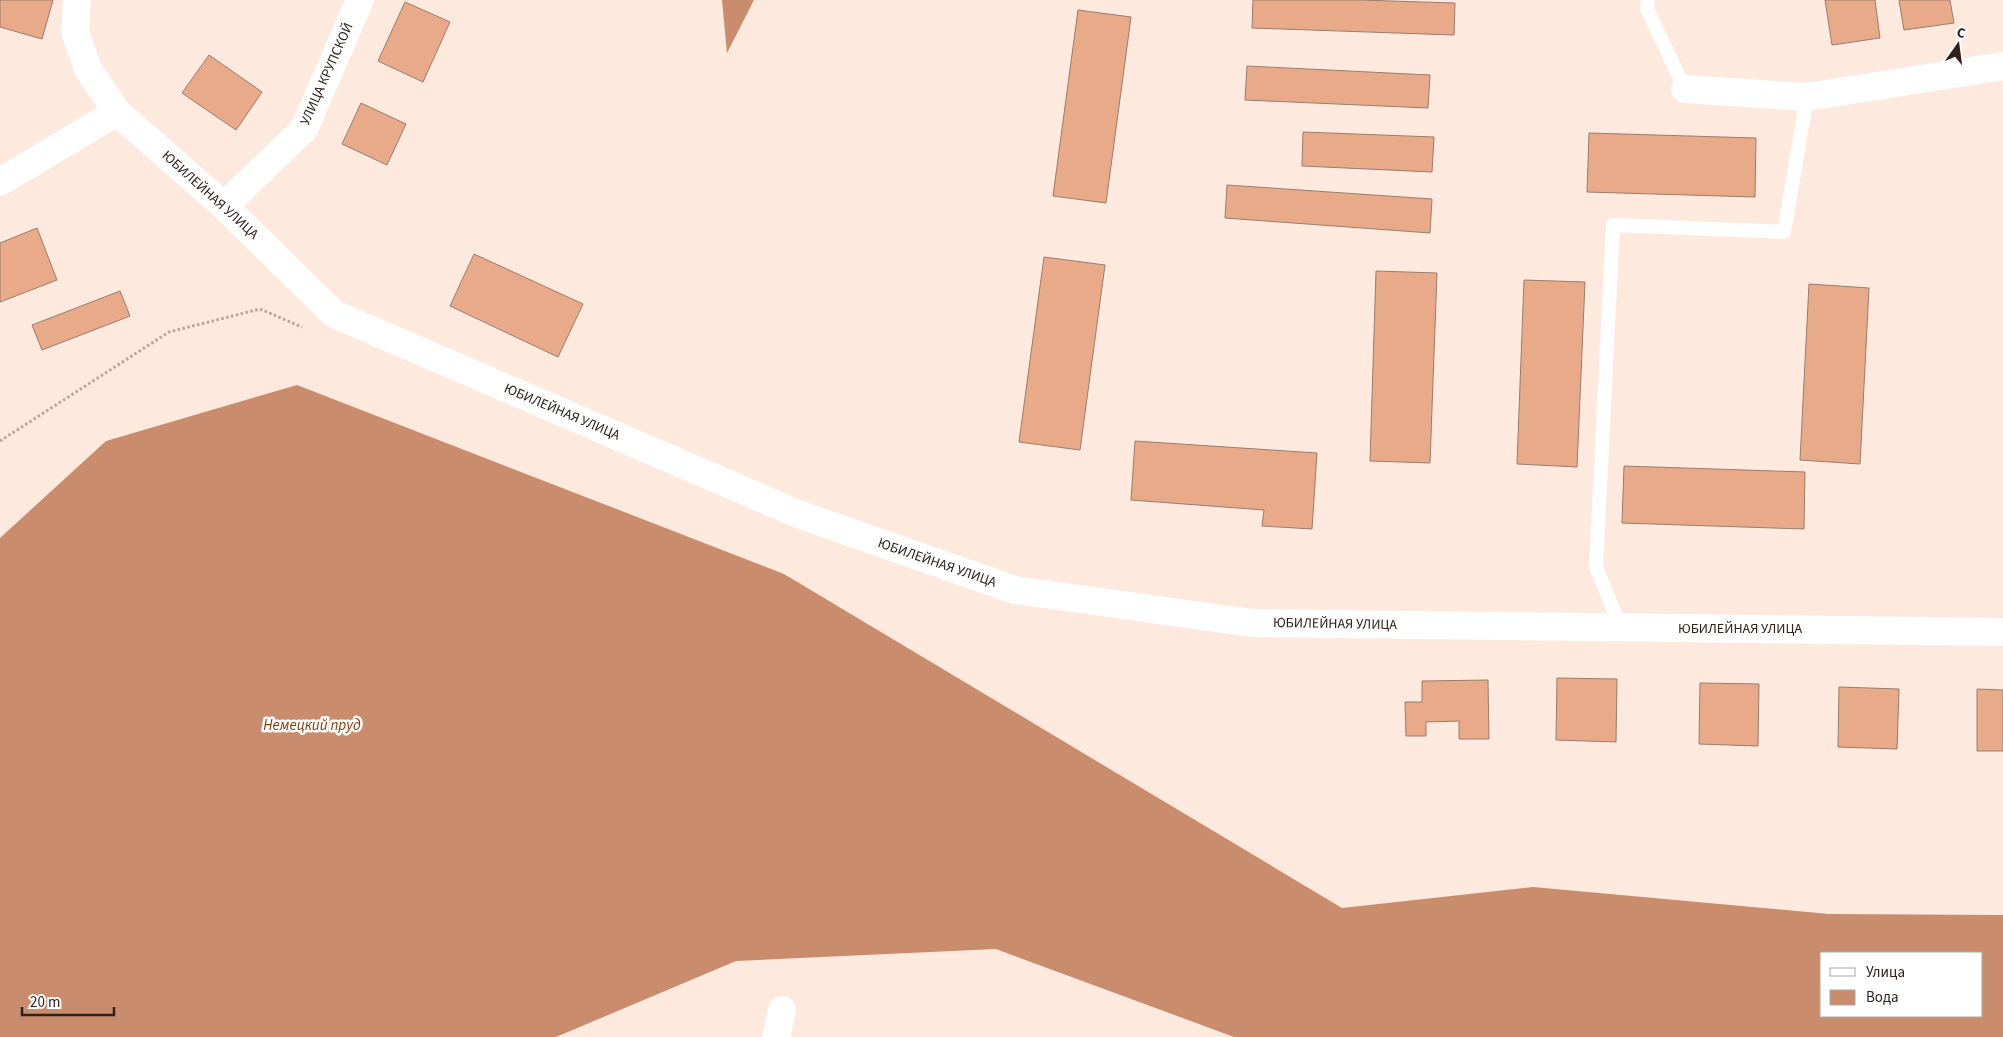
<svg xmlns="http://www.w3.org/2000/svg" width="2003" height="1037" viewBox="0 0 2003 1037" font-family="'Source Sans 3',sans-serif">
	<rect width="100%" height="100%" fill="#fee9de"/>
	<path fill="#c98c6d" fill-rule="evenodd" d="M722,0H754L727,53Z
		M297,385L784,574L1342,908L1533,887L1829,914L2003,915V1037H1234L996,949L736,961L556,1037H0V538L106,441ZM1982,953V1016H1822V953Z"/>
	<path fill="#e9aa8a" stroke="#9b7c6c" d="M0,0H53L42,39L0,27Z
		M1253,0H1360L1455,3L1454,35L1252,28Z
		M1825,0H1875L1880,38L1832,45Z
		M1899,0H1950L1954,23L1904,30Z
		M405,2L450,22L423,82L378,61Z
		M1078,10L1131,17L1106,203L1053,196Z
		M209,55L262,92L236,130L182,93Z
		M1247,66L1430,75L1428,108L1245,100Z
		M361,103L406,124L387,165L342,144Z
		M1303,132L1434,137L1432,172L1302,166Z
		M1589,133L1756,138L1755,197L1587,192Z
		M1227,185L1432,199L1430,233L1225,218Z
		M37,228L57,280L0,302V243Z
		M474,254L583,304L558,357L450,306Z
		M1044,257L1105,265L1080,450L1019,442Z
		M1376,271L1437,273L1430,463L1370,461Z
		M1524,280L1585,282L1577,467L1517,464Z
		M1809,284L1869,288L1860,464L1800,460Z
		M120,291L130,316L42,350L32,325Z
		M1135,441L1317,453L1312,529L1262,526L1264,510L1131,500Z
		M1624,466L1805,472L1804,529L1622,523Z
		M1557,678L1617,679L1616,742L1556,740Z
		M1488,680L1489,739H1459V721L1426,722V736H1406L1405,702H1422V681Z
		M1700,683L1759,684L1758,746L1699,744Z
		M1839,687L1899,689L1897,749L1838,747Z
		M1977,689L2003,690V751H1977Z"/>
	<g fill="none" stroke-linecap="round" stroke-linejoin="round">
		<path stroke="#b8a69d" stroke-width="3" stroke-dasharray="2.5 2.5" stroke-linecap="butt" d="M0,441L169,332L260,309L302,327"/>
		<path stroke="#fff" stroke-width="14" d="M1648,0L1647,9L1685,89
			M1621,628L1596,567L1613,225L1784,232L1807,97"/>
		<path stroke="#fff" stroke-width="28" d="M1685,89L1807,97L2003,66
			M0,182L117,112
			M224,206L304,129L360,0
			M776,1037L782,1010"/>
		<path stroke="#fff" stroke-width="28" d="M77,0L75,32L88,69L117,112L224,206L334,314L798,514L1015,590L1252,623L2003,632"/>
	</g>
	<g text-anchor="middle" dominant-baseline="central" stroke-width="5" stroke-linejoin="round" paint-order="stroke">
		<g font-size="14" fill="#2e221b" stroke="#fff">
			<text transform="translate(327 74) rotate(-66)">УЛИЦА КРУПСКОЙ</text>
			<text transform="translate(210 195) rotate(42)">ЮБИЛЕЙНАЯ УЛИЦА</text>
			<text transform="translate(562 412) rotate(23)">ЮБИЛЕЙНАЯ УЛИЦА</text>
			<text transform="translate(937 563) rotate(19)">ЮБИЛЕЙНАЯ УЛИЦА</text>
			<text transform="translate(1335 624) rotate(1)">ЮБИЛЕЙНАЯ УЛИЦА</text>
			<text x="1740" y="629">ЮБИЛЕЙНАЯ УЛИЦА</text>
		</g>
		<g font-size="15" font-style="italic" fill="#843a05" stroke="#fff">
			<text x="312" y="725">Немецкий пруд</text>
		</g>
	</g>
	<rect x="1820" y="952" width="162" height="65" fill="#ffffff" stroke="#aba7a4"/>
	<rect x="1830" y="968" width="25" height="8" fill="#ffffff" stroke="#aba7a4"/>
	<text x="1866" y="977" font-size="15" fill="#2e221b">Улица</text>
	<rect x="1830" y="990" width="25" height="15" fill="#c98c6d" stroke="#aba7a4"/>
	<text x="1866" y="1002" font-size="15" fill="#2e221b">Вода</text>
	<g transform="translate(1958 45) rotate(14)" stroke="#ffffff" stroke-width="4" paint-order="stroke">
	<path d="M0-4L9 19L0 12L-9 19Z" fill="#2e221b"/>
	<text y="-8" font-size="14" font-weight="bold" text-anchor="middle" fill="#2e221b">С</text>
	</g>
	<path d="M22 1007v8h92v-8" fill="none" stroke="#2e221b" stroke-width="2.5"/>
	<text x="30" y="1007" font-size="15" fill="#2e221b" stroke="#ffffff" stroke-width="4" paint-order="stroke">20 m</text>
</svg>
